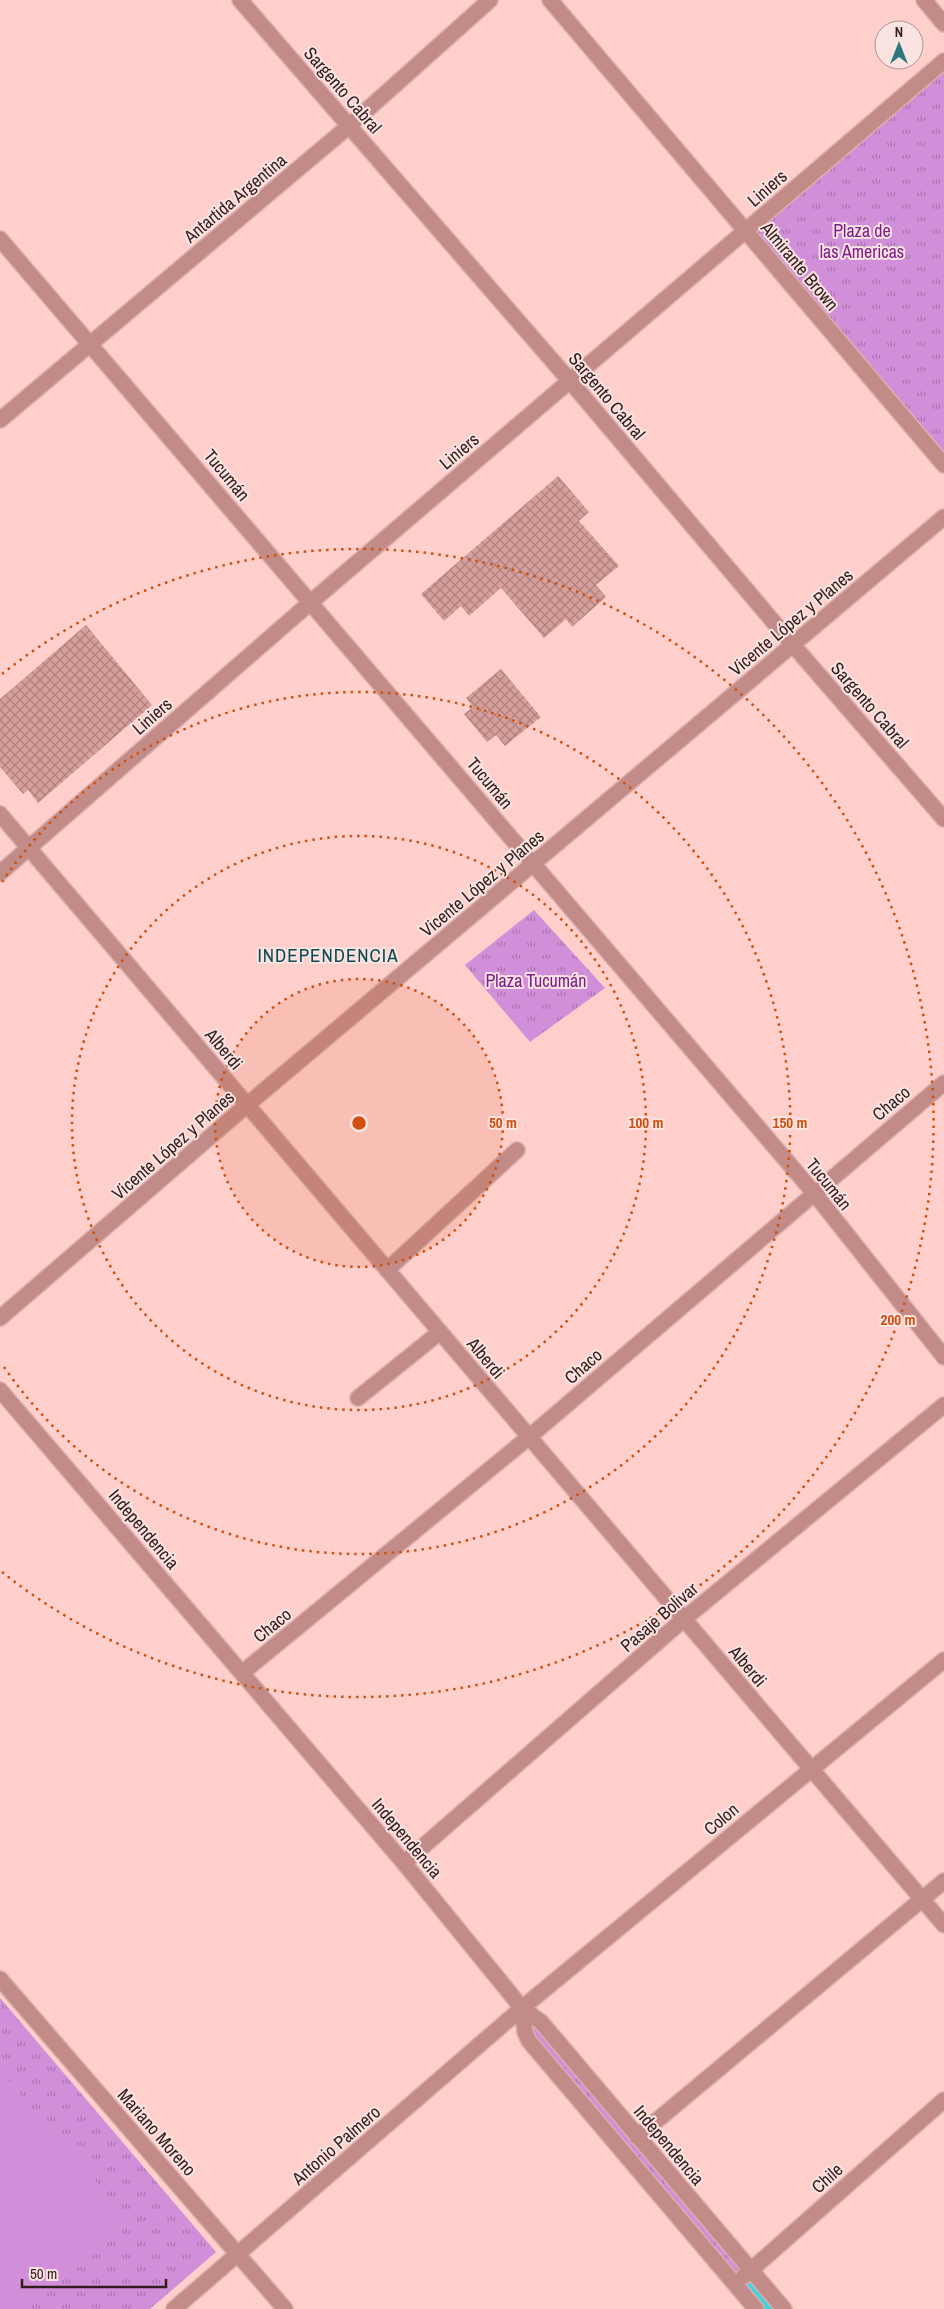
<svg xmlns="http://www.w3.org/2000/svg" width="944" height="2309" viewBox="0 0 944 2309" font-family="'Archivo Narrow',sans-serif">
	<defs>
		<pattern id="grass-tufts" width="24" height="20" patternUnits="userSpaceOnUse" patternTransform="scale(1.25)"><rect width="24" height="20" fill="#d18fda"/><path d="M3 7l-1-3M5 7V3M7 7l1-3M15 17l-1-3M17 17v-4M19 17l1-3" fill="none" stroke="#aa74b0"/></pattern>
		<pattern id="building-cross-hatch" width="8" height="8" patternUnits="userSpaceOnUse" patternTransform="scale(1.25)"><rect width="8" height="8" fill="#d79f9c"/><path d="M0 0l8 8M0 8l8-8" fill="none" stroke="#af817e"/></pattern>
	</defs>
	<rect width="100%" height="100%" fill="#ffcfcc"/>
	<path fill="url(#grass-tufts)" d="M944,61V465L746,231Z
		M534,910L605,988L530,1042L465,965Z
		M0,1998L216,2252L150,2309H0Z
		M533,2024L778,2309H765L534,2039Z"/>
	<path fill="#d18fda" d="M0,2071L128,2218L21,2309H0Z"/>
	<g fill="none" stroke-linecap="round" stroke-linejoin="round">
		<path stroke="#3fd4df" stroke-width="20" d="M756,2288L773,2309"/>
	</g>
	<path fill="url(#building-cross-hatch)" d="M558,476L589,512L579,521L619,566L596,585L606,597L572,627L566,619L544,638L501,588L469,616L461,606L444,621L421,594Z
		M86,625L152,705L38,803L28,790L23,794L0,767V699Z
		M501,669L541,717L505,746L496,735L487,742L464,714L473,707L466,698Z"/>
	<g fill="none" stroke-linecap="round" stroke-linejoin="round">
		<g stroke="#daafac" stroke-width="18">
			<path id="minor" d="M240,0L570,381L793,645L944,819
				M550,0L944,465
				M924,0L944,24
				M0,239L814,1193L944,1357
				M0,420L349,126L490,0
				M0,814L944,1925
				M0,873L311,602L944,61
				M387,1270L517,1150
				M0,1318L247,1105L944,517
				M0,1390L404,1863L522,2008L541,2022L784,2309
				M358,1398L440,1332
				M242,1673L529,1437L944,1083
				M404,1863L684,1619L944,1405
				M0,1979L285,2309
				M522,2008L525,2032L529,2041L756,2309
				M637,2137L944,1881
				M744,2276L944,2100
				M174,2309L522,2008L944,1660"/>
		</g>
		<use href="#minor" stroke="#c38b88" stroke-width="15"/>
	</g>
	<circle cx="359" cy="1123" r="144" fill="#cd500e" fill-opacity=".12"/>
	<g fill="none" stroke="#cd500e" stroke-width="2.5" stroke-dasharray="2.5 5">
		<circle cx="359" cy="1123" r="144"/>
		<circle cx="359" cy="1123" r="287"/>
		<path d="M2 882A431 431 0 1 1 2 1364"/>
		<path d="M2 674A574 574 0 1 1 2 1572"/>
	</g>
	<g text-anchor="middle" dominant-baseline="central" stroke-width="4" stroke-linejoin="round" paint-order="stroke">
		<g font-size="18" fill="#321d1c" stroke="#fbe3e1">
			<text transform="translate(343 90) rotate(49)">Sargento Cabral</text>
			<text transform="translate(767 188) rotate(-41)">Liniers</text>
			<text transform="translate(235 198) rotate(-40)">Antartida Argentina</text>
			<text transform="translate(800 266) rotate(50)">Almirante Brown</text>
			<text transform="translate(607 396) rotate(50)">Sargento Cabral</text>
			<text transform="translate(459 451) rotate(-40)">Liniers</text>
			<text transform="translate(227 475) rotate(50)">Tucumán</text>
			<text transform="translate(791 622) rotate(-40)">Vicente López y Planes</text>
			<text transform="translate(870 705) rotate(49)">Sargento Cabral</text>
			<text transform="translate(152 716) rotate(-41)">Liniers</text>
			<text transform="translate(490 783) rotate(50)">Tucumán</text>
			<text transform="translate(482 883) rotate(-40)">Vicente López y Planes</text>
			<text transform="translate(224 1049) rotate(50)">Alberdi</text>
			<text transform="translate(891 1103) rotate(-40)">Chaco</text>
			<text transform="translate(173 1145) rotate(-41)">Vicente López y Planes</text>
			<text transform="translate(829 1184) rotate(51)">Tucumán</text>
			<text transform="translate(486 1358) rotate(50)">Alberdi</text>
			<text transform="translate(583 1366) rotate(-41)">Chaco</text>
			<text transform="translate(144 1529) rotate(50)">Independencia</text>
			<text transform="translate(659 1617) rotate(-41)">Pasaje Bolivar</text>
			<text transform="translate(272 1625) rotate(-39)">Chaco</text>
			<text transform="translate(748 1666) rotate(50)">Alberdi</text>
			<text transform="translate(721 1819) rotate(-40)">Colon</text>
			<text transform="translate(407 1838) rotate(50)">Independencia</text>
			<text transform="translate(157 2132) rotate(49)">Mariano Moreno</text>
			<text transform="translate(336 2145) rotate(-41)">Antonio Palmero</text>
			<text transform="translate(669 2145) rotate(50)">Independencia</text>
			<text transform="translate(827 2178) rotate(-42)">Chile</text>
		</g>
		<g font-size="18" fill="#7d1c8a" stroke="#fbe3e1">
			<text x="862" y="230">Plaza de<tspan x="862" dy="21">las Americas</tspan></text>
			<text x="536" y="980">Plaza Tucumán</text>
		</g>
		<g font-size="19" letter-spacing="1" fill="#094a4f" stroke="#fbe3e1">
			<text x="328" y="955">INDEPENDENCIA</text>
		</g>
	</g>
	<circle cx="359" cy="1123" r="8" fill="#cd500e" stroke="#fbe3e1" stroke-width="2.5"/>
	<g font-size="15" text-anchor="middle" font-weight="bold" fill="#cd500e" stroke="#fbe3e1" stroke-width="4" stroke-linejoin="round" paint-order="stroke">
		<text x="503" y="1128">50 m</text>
		<text x="646" y="1128">100 m</text>
		<text x="790" y="1128">150 m</text>
		<text x="898" y="1325">200 m</text>
	</g>
	<g transform="translate(899 45)"><circle r="24" fill="#fbe3e1" stroke="#ab9492"/>
	<path d="M0-4L9 19L0 12L-9 19Z" fill="#2e787d"/>
	<text y="-8" font-size="14" font-weight="bold" text-anchor="middle" fill="#321d1c">N</text>
	</g>
	<path d="M22 2279v8h144v-8" fill="none" stroke="#321d1c" stroke-width="2.5"/>
	<text x="30" y="2279" font-size="15" fill="#321d1c" stroke="#fbe3e1" stroke-width="4" paint-order="stroke">50 m</text>
</svg>
